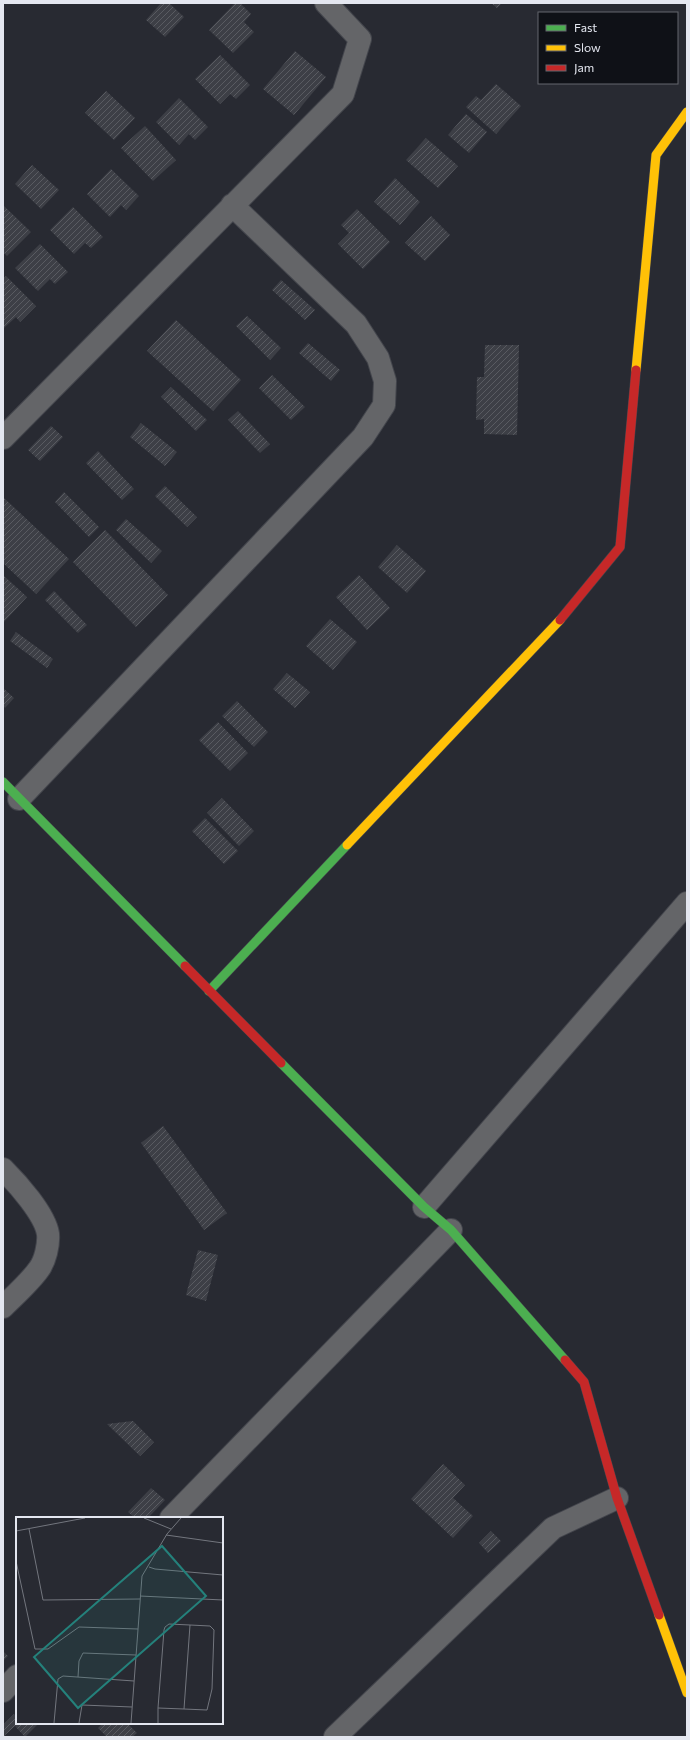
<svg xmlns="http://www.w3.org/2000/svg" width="690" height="1740" viewBox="0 0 690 1740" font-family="Commissioner,sans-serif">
	<defs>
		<pattern id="building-hatch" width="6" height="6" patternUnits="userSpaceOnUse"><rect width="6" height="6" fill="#3d3f46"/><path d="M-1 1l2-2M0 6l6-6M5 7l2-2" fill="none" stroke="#595b61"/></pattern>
	</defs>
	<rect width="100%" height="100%" fill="#282a32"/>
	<path fill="url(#building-hatch)" d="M161,3H169L184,17L165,37L146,20Z
		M235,3H240L251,14L244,22L254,32L233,53L209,30Z
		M491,3H502L497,8Z
		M295,51L326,77L294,115L263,89Z
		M220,55L250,85L236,99L230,94L220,104L195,79Z
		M496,84L521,106L496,134L466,107L476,96L481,100Z
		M106,91L135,118L114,140L85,113Z
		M179,98L208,127L195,140L189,134L179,145L156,122Z
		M466,114L487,132L469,153L448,135Z
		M145,126L176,160L153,181L121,148Z
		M426,138L458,166L438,188L406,160Z
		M32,165L59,190L41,209L15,184Z
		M111,169L139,196L126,210L121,205L110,217L87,194Z
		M395,178L420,202L400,225L374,202Z
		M3,205L31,232L7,256L3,252Z
		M73,207L103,237L91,248L85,243L74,254L50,230Z
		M357,209L390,242L363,269L338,244L349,233L341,225Z
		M431,216L450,235L425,261L405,243Z
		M40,244L68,272L55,284L50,279L38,291L15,268Z
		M6,276L36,306L20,322L16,317L4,328L3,279Z
		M281,280L315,310L305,320L272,290Z
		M247,316L281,348L270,360L236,326Z
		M176,320L241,380L213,411L147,351Z
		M308,343L340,370L331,381L299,353Z
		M485,345H519L517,435L484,434V419L476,420L477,377H484Z
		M272,375L305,407L291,420L259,388Z
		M171,387L207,420L196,431L161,397Z
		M238,411L270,444L260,453L228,420Z
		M141,423L177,452L165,466L130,437Z
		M51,426L63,437L40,461L28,450Z
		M98,451L134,489L122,500L86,463Z
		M165,486L197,517L187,527L155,496Z
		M64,492L99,527L89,537L55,502Z
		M3,497L69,559L36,594L3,563Z
		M126,519L162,551L151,563L116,530Z
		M105,530L168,595L136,627L73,562Z
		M397,545L426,571L407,593L378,567Z
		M3,575L27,597L3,623Z
		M359,575L390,608L367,630L336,597Z
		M54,591L87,625L78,633L45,600Z
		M330,619L357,642L333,670L306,646Z
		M16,632L53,659L47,668L10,641Z
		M287,673L310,692L295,708L273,689Z
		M3,688L14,698L5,708L3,705Z
		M237,701L268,732L254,747L222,716Z
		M218,722L248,753L230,771L199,740Z
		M222,798L254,831L239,846L207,813Z
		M205,818L238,851L224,864L192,831Z
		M163,1126L227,1213L204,1230L141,1143Z
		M198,1250L218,1255L206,1301L186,1295Z
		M133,1421L154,1442L140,1456L107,1424Z
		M443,1464L465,1485L453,1498L473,1516L453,1538L411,1499Z
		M151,1488L165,1500L148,1518H135L128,1512Z
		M491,1531L501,1541L488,1553L479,1543Z
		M3,1651L8,1656L3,1661Z
		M14,1714L17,1717V1723L38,1724L25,1737L15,1726L3,1737V1725Z
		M103,1723H127L137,1733L132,1737H107L98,1728Z"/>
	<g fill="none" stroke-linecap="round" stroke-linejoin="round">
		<g stroke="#43454c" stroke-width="24">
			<path id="street" d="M3,438L343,94L360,39L326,3
				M19,799L363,437L384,405L385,381L378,358L356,324L232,205
				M3,1169C17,1183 45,1214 48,1234C49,1245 45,1261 39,1269C30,1282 14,1296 3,1307
				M424,1207L687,903
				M171,1518L451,1230
				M3,1691L17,1676
				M335,1737L553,1528L617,1498"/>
		</g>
		<g stroke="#43454c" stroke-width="10">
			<path id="fast" d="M3,782L185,966
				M209,991L347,845
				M281,1063L424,1207L451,1230L565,1360"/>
		</g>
		<g stroke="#43454c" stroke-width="10">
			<path id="slow" d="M636,370L656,155L687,112
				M347,845L560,620
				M659,1615L687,1693"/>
		</g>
		<g stroke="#43454c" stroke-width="10">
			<path id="jam" d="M560,620L620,547L636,370
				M185,966L281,1063
				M565,1360L584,1382L617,1498L659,1615"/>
		</g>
		<use href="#street" stroke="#646568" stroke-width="22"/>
		<use href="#fast" stroke="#4caf50" stroke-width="9"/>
		<use href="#slow" stroke="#ffc107" stroke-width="9"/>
		<use href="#jam" stroke="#c62828" stroke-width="9"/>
	</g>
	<g transform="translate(16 1517)">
		<rect width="207" height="207" fill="#282a32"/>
		<path fill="none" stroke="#73767e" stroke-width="1" d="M128,1L155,12M13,12L27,83L124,82M0,14L69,1M150,18L207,26M0,44L19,132H32L63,110L122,112M133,50L139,52L207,58M124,79L207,83M62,160L63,144L67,136L120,138M168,192L191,193L196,172L198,113L194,109L174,108M38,206L42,162L47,159L118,164M63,206L66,188L116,190M115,206L126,59L151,17L165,1M142,206V191L148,113L149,110L153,107L174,108L168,192L142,191"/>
		<path fill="#24817b" fill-opacity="0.15" stroke="#24817b" stroke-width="2" d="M146,29L190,79L62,191L18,140Z"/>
		<rect width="207" height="207" fill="none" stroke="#e4e7f0" stroke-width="2"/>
	</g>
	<rect width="690" height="1740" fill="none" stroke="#e4e7f0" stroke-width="8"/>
	<rect x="538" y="12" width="140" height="72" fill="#0f1117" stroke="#64676e"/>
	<rect x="546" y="25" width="20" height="6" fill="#4caf50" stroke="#64676e"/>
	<text x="574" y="32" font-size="12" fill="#e4e7f0">Fast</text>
	<rect x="546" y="45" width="20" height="6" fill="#ffc107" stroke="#64676e"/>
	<text x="574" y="52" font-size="12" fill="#e4e7f0">Slow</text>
	<rect x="546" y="65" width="20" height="6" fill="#c62828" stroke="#64676e"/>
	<text x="574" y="72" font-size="12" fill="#e4e7f0">Jam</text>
</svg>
